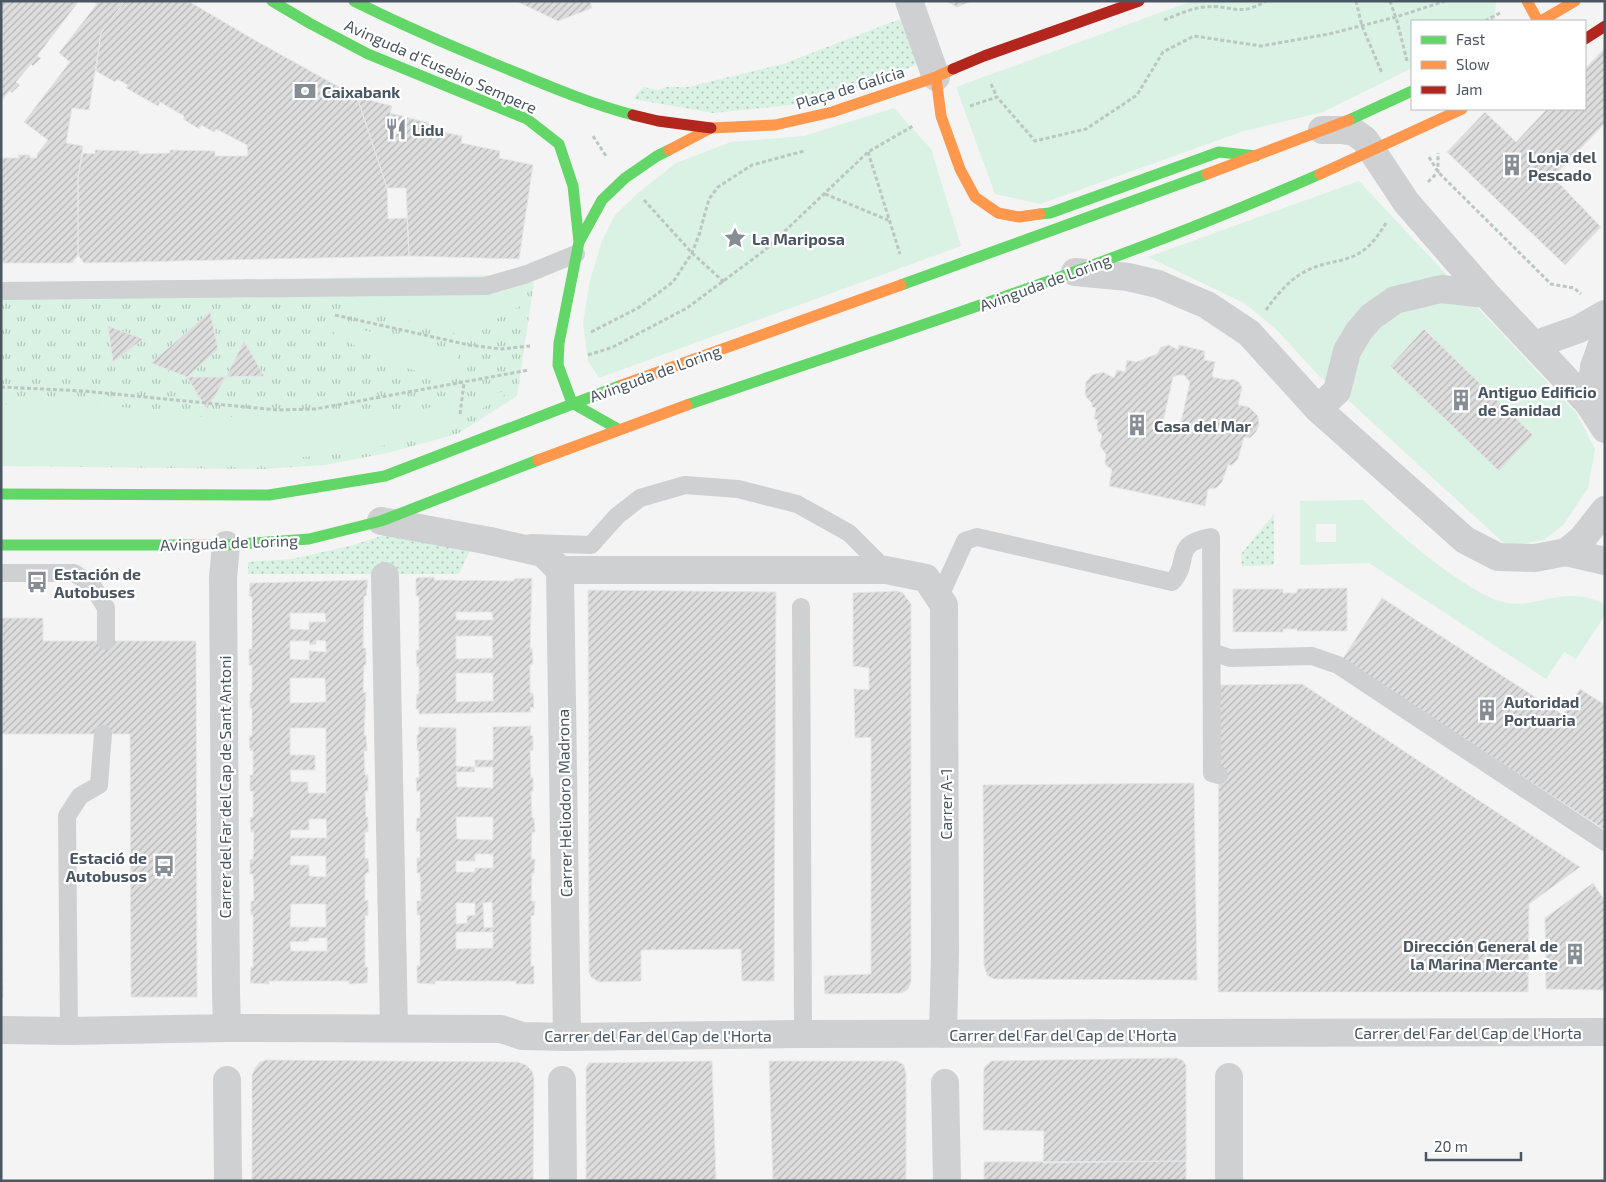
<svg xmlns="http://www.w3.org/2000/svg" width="1606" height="1182" viewBox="0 0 1606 1182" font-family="'Exo 2',sans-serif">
	<defs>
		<pattern id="grass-dots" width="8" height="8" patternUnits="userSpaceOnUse" patternTransform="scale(1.25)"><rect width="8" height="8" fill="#d9f2e3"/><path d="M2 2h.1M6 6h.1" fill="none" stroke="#b2c7bb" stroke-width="1.8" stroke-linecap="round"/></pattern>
		<pattern id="park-tufts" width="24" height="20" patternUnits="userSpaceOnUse" patternTransform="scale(1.25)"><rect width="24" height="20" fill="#d9f2e3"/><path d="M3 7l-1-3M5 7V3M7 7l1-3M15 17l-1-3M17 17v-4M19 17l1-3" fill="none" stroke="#b2c7bb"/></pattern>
		<pattern id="building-hatch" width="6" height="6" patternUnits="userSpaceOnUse" patternTransform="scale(1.25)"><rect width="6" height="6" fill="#ddddde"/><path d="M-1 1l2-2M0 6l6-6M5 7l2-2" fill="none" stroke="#b5b6b7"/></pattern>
	</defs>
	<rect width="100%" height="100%" fill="#f4f4f4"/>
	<path fill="url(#grass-dots)" d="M903,18L919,64L851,90L809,103L714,113L633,99L643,87L658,90L667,87H688L783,64Z
		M1274,514V565L1242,566L1241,554Z
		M388,534L470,550L459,574H248V562L292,559L350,546Z"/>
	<path fill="url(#park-tufts)" d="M508,275L534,283L517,396L457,434L387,453L325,465L263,469L1,466V283Z"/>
	<path fill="#d9f2e3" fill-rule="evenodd" d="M1192,1H1496L1495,16L1492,21H1412V68L1323,112L1244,131L1040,204L995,194L956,87Z
		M894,108L931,149L961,246L599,378L588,361L583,323L590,280L602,241L615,215L638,193L676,163L731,142L804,136Z
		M1359,181L1577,414L1595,449L1588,488L1564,524L1544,540L1507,546L1338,391L1319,376L1274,327L1244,303L1148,257ZM1424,330L1532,435L1499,471L1390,366Z
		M514,288L526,303L465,336L327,299Z
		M320,322L429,343L459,352L456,367L441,377L386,363L341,338Z
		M514,389L445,431L352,453L253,461H1V405L56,399L212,418L423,409Z
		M1363,500C1394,530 1426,558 1463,582C1477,591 1491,600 1508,603C1530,607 1550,595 1572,596C1583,596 1594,599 1605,604V615L1576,659L1564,652L1546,679L1369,563L1300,565V501ZM1316,524H1336V542H1316Z"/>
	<path fill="url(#building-hatch)" stroke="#e5e6e7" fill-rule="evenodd" d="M1,1H79L37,56L41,58L33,66L31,64L16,82L20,85L12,93L9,91L1,102Z
		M93,1H125L101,33L89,110L72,108L66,143L83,146L78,177V255L72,263H1V158H19L18,155H30V158H37V154L48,140L24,122L70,62L59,53L97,4Z
		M125,1H188L251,38L357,97L387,188L388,219L407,218L409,256L84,263L78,255V177L83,153L95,154V150L139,151V154L170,153V150L215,151V156H248L247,145L216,129L214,132L201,125L199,129L183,119L184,116L160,102L158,106L126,88L128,85L117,79L115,82L96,71L101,33Z
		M516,1H590L592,8L558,21Z
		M946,1H972L957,7Z
		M1605,48V123L1553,177L1601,227L1565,265L1447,152L1485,112L1516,142L1547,109H1585V69Z
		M357,97L392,106L390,113L429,123L427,129L462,136L461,143L500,151L499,158L533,165L519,259L409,256L406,188H387Z
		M210,312L218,349L187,377L151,363Z
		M108,326L143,339L113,362Z
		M1424,329L1533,435L1499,471L1390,366Z
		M244,341L264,376L226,377Z
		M1169,345L1178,350L1179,345L1205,351L1204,360L1215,362L1212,377L1228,380L1233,379L1239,382L1242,388L1238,405L1249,407L1258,416L1259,425L1256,432L1250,438L1244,437L1238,459L1232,465H1228L1222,482L1216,488L1208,489L1205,506L1109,486L1112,470L1105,464L1106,454L1100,446L1102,435L1098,431L1097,425L1098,420L1094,419L1096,408L1092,407V403L1087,398L1085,394L1086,382L1092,375L1103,372L1114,378L1117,370L1125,372L1127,360L1136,362L1157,354L1161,347ZM1178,375H1184L1190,382L1180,426L1163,422L1173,377Z
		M187,377H226L207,409Z
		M434,577V580L514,581V579L532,578L530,649L532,648L533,664L530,665V693H533L534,708L530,707L531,712L419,714V709H416L417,694H419V666L417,667L416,650H419V596H416V578ZM456,612H492L493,620H456ZM456,636H492L493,658L456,659ZM456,673H493V701L456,702Z
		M368,580L366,596H364L363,648H366V665H364L363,693L366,692L364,735H366L367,751H364L365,775H368V791H365L366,817H368V832H365V859L368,858L369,872L365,874V901L368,900V915L365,916V967H368L367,983L349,984V981H269V984L250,983L251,967H253V915H251V901H254L253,874H250V860L253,859L254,832H251L250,818L253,817V791H250V775H253V750L250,751L249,736H252V708H250V693L252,692V665H249V649H252V597L249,596L250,583ZM290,613H325L326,622H309V630L290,629ZM316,640L326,641V652L309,651V660L290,659V641H309L310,645L316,644ZM290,678H325L326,702L290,703ZM290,728H326V793H308V782H291L290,770H315V755H290ZM309,819H326L327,838H290L291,830H309ZM291,856H326V877L309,876V865H290ZM291,904H326V927H290ZM309,938H327V951H291L290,942L309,941Z
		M1347,588V631H1297V629H1283V632H1233V589H1283V593H1297V589Z
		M588,590L776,592L774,981H742L741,949L641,950V981L599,982L591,977L589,972Z
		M897,591L903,593L911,604V982L908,989L902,993L825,994L824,976L871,974V737L855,738L854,689L869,690V668L853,666V593Z
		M1382,598L1563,715L1580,689L1605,705V830L1342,660Z
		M1,618H43V641H196L197,997H131L130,734H2L3,998H1Z
		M1302,684L1580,867L1529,904L1528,992H1218L1219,685Z
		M531,726L530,735L533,736V750L530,751L531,778L533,777V791L531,792L532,818H534L535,832H532L531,859H535L534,873H532L531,901H535L534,915L531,916V966H534V984H516V981H435V984L417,983V965L420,966V915H417V901H421L420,873H417V858H420V832L416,831L417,818H420V791L417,792L416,778L419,777V751L417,750V735L419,734V727L456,728V766L474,767L475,772H456L457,787L493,788V767H475V760H493V727ZM456,817H493V840L457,839ZM475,854H493V868H475V872H456V861H475ZM492,902L493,927L484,928L483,903ZM456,903H475V915L467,916V923L456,924ZM456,932H493V948L456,949Z
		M1194,783L1197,980L994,979L987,975L984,965L983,785Z
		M1593,883L1605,901V990L1546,989L1545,918Z
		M1176,1058L1182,1060L1186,1065V1161L1043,1163L1044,1131L983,1130L984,1068L991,1061Z
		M266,1060L518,1062L526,1065L532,1071L534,1078L533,1181H252V1075L255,1068L260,1062Z
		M712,1061L716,1181H586V1067L589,1063Z
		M769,1061H897L904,1065L906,1074V1181H773Z
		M1186,1161V1181H984V1162Z"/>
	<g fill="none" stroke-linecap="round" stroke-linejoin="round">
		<path stroke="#bcc7c4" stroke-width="3" stroke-dasharray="4 2.5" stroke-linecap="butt" d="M1356,1L1362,26L1382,73
			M1390,1L1397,21L1407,61
			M1164,20C1177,15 1191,8 1205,7C1232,4 1238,18 1266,1
			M1485,21L1500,13
			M991,84L997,97
			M970,106L997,97L1035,141L1086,129L1137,95L1163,52L1194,36L1261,46L1329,34L1396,17L1445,1
			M593,136L606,156
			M868,152L900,254
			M1429,157L1438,172L1551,284L1574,288L1581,294
			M1428,182L1438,172V153
			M825,194L888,220
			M644,200L692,253L724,282
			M1266,310C1281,289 1296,272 1321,265C1335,261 1350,260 1361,252C1372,245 1379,234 1386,223
			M335,315L469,345L501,349L530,346
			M591,332L638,308L673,282L692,253L699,235L709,199L718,187L752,165L804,151
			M588,355L613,347L687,308L765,250L868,152L913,126
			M1,387L84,391L277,410L315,409L529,370
			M460,414L464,383"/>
		<path stroke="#ced0d2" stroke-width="18" d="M1,291L486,286L527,274L576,254
			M531,543L591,545L617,516L640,498L685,485L738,489L797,504L849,533L886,570
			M1,573H74L92,585L106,608V641
			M939,598L965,541L977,537L1172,582C1192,561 1170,544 1211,537L1212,773L1219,775
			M801,607L803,1034
			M1212,652L1230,658L1312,656L1338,665L1605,842
			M69,1031L67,816L80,796L99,785L103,734"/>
		<path stroke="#ced0d2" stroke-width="28" d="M909,1L936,77
			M1322,130H1341L1354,132L1365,140L1406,202L1486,294L1589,404L1605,429
			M1075,272L1128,277L1158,284L1207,305L1249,333L1318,409L1465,540L1498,557L1535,558L1566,552L1605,561
			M1534,345L1579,329L1605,314
			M1589,404L1594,367L1605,336
			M1318,409L1337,391L1347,351L1359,331L1371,317L1395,300L1441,289L1486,294
			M381,521L490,541L543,553L560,570H886L926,578L944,605L945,954L943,1034
			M226,545L223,578L226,992L227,1028
			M1566,552L1582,539L1605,510
			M560,570L567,1037
			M385,576L394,1028
			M1,1030L69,1031L227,1028L501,1029L522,1036L567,1037L803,1034L1605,1032
			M1229,1077V1181
			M227,1080L228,1181
			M562,1080L563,1181
			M945,1083L947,1181"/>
		<path stroke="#63d668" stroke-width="11" d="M272,1L311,24L368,54L527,119L559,144L573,186L579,242
			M354,1C402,25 451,46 500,66C544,84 587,103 633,115
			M1349,120L1412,91
			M1040,214L1050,213L1219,152L1256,156
			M901,285L1207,174
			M687,405C899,332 1114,265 1320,174
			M618,429L572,403L558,365L559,343L579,242L602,200L625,178L657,156L669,150
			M1,494L269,495L385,476L622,385
			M1,545H226L309,539L381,521L538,460"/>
		<path stroke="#ff974d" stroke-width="11" d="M1527,1L1538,21
			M1541,21L1575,1
			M936,77L941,116L960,169L975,197L998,213L1019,217L1040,214
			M669,150L711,128L775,125L832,112L936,77L953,69
			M1207,174L1349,120
			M1320,174L1462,109
			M622,385L901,285
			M538,460L687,405"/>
		<path stroke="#b3261e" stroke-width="11" d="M1585,39L1605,26
			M953,69L984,56L1139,1
			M633,115L658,121L711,128"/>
	</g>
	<defs>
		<g id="bank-bare" transform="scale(1.725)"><path d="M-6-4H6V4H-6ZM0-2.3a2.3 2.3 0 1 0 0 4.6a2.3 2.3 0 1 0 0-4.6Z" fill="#868d94" stroke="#fff" stroke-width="2.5" paint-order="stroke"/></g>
		<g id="restaurant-bare" transform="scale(1.725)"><path d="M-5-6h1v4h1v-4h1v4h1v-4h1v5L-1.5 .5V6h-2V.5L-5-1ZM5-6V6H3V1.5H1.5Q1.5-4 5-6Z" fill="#868d94" stroke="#fff" stroke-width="2.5" paint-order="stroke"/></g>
		<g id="building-bare" transform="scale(1.725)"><path d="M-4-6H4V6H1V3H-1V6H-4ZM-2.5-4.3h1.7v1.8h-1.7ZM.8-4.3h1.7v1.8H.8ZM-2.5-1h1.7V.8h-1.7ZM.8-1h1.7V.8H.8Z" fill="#868d94" stroke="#fff" stroke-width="2.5" paint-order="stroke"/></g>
		<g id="sight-bare" transform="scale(1.725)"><path d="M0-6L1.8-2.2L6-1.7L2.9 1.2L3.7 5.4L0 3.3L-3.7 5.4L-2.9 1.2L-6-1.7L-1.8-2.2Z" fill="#868d94" stroke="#fff" stroke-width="2.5" paint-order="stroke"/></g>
		<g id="bus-bare" transform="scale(1.725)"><path d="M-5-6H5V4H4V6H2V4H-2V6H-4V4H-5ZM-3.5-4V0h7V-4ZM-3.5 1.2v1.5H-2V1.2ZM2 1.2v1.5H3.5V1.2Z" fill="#868d94" stroke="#fff" stroke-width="2.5" paint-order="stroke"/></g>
	</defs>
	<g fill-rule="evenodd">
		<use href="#bank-bare" x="305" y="91"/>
		<use href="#restaurant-bare" x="396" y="129"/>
		<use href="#building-bare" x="1512" y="165"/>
		<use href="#sight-bare" x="735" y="238"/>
		<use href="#building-bare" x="1461" y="400"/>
		<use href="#building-bare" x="1137" y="425"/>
		<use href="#bus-bare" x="37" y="582"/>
		<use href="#building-bare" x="1487" y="710"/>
		<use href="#bus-bare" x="164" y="866"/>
		<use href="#building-bare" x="1575" y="954"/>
	</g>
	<g text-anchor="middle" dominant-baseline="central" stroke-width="4.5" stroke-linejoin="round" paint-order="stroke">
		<g font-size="16" fill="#4a5661" stroke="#fff">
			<text transform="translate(441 66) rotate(24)">Avinguda d'Eusebio Sempere</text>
			<text transform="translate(850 87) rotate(-17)">Plaça de Galícia</text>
			<text transform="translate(1045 282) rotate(-20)">Avinguda de Loring</text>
			<text transform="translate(655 373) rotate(-20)">Avinguda de Loring</text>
			<text transform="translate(229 542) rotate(-2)">Avinguda de Loring</text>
			<text transform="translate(224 787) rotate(-90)">Carrer del Far del Cap de Sant Antoni</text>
			<text transform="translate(564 803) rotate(-91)">Carrer Heliodoro Madrona</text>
			<text transform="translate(945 804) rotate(-90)">Carrer A-1</text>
			<text x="1468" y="1032">Carrer del Far del Cap de l'Horta</text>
			<text x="1063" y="1034">Carrer del Far del Cap de l'Horta</text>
			<text x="658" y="1035">Carrer del Far del Cap de l'Horta</text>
		</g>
		<g font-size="16" font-weight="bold" fill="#4a5661" stroke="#fff" text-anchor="start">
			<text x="322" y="91">Caixabank</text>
			<text x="412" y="129">Lidu</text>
			<text x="1528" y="156">Lonja del<tspan x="1528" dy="18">Pescado</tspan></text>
			<text x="752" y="238">La Mariposa</text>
			<text x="1478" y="391">Antiguo Edificio<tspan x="1478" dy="18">de Sanidad</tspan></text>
			<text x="1154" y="425">Casa del Mar</text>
			<text x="54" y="573">Estación de<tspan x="54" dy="18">Autobuses</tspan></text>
			<text x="1504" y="701">Autoridad<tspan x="1504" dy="18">Portuaria</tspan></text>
			<text x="147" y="857" text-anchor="end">Estació de<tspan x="147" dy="18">Autobusos</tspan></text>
			<text x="1558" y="945" text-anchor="end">Dirección General de<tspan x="1558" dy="18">la Marina Mercante</tspan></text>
		</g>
	</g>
	<rect width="1606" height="1182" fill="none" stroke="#4a5661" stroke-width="5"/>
	<rect x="1411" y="20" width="175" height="90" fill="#ffffff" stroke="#b7bbc0"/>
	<rect x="1421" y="36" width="25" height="8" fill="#63d668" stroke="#b7bbc0"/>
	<text x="1456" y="45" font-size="15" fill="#4a5661">Fast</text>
	<rect x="1421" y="61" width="25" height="8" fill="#ff974d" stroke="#b7bbc0"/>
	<text x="1456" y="70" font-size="15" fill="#4a5661">Slow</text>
	<rect x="1421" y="86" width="25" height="8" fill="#b3261e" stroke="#b7bbc0"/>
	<text x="1456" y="95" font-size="15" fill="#4a5661">Jam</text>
	<path d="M1426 1152v8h95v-8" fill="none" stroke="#4a5661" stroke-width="2.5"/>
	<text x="1434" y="1152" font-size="15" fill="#4a5661" stroke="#ffffff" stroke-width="4" paint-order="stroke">20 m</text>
</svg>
